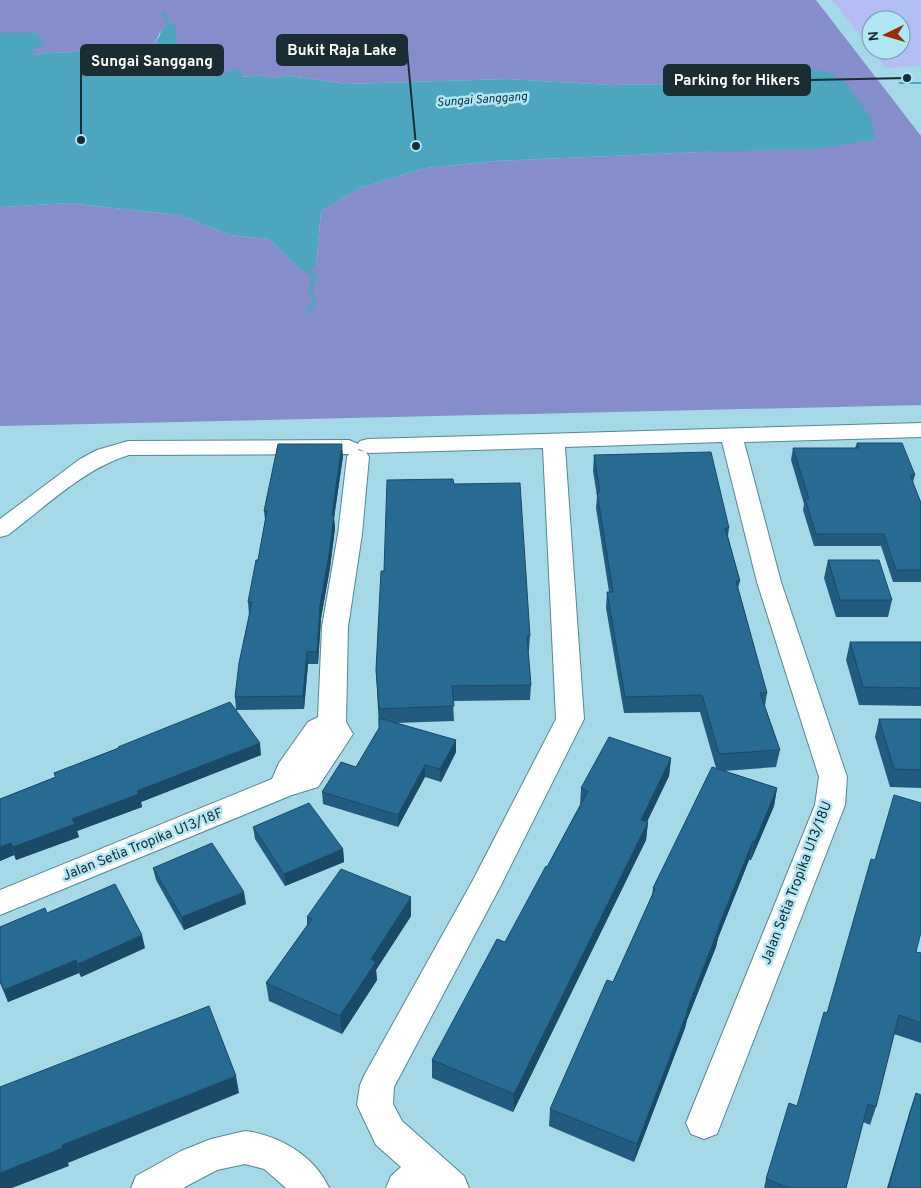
<svg xmlns="http://www.w3.org/2000/svg" width="921" height="1188" viewBox="0 0 921 1188" font-family="Overpass,sans-serif">
	<rect width="100%" height="100%" fill="#a5d9e8"/>
	<path fill="#b5bdf5" d="M832,0H921V66L886,68L872,50H901V20H871V49Z"/>
	<path fill="#858dca" d="M0,0H816L921,136V405L0,426V207L68,203L179,215L230,235L269,239L301,270L316,267L321,211L362,187L426,168L495,161L702,152L849,143L875,140L778,67L753,71L728,70L700,76L674,84L610,85L507,79L347,84L289,76L276,78H266L261,75L241,77L243,73L204,76L205,67L154,69L132,66L135,61L154,59L161,30L154,45L143,49L92,48L67,53L49,52L37,55L29,52L36,48V33H0Z"/>
	<path fill="#4da6be" d="M168,22L175,25L177,43L154,59L135,61L132,66L154,69L205,67V76L226,74L231,69L243,72L242,77L261,75L266,78H276L289,76L347,84L507,79L610,85L674,84L700,76L728,70L753,71L778,67L806,68L832,73L848,85L872,120L875,140L814,149L702,152L495,161L426,168L362,187L321,211L316,267L309,272L301,270L269,239L230,235L179,215L68,203L0,207V33H36L45,44L30,52L37,55L49,52L67,53L92,48L143,49L154,45Z"/>
	<g fill="none" stroke-linecap="round" stroke-linejoin="round">
		<path fill="#4da6be" fill-rule="evenodd" d="M163,11L165,12L169,23L166,22L161,12Z
			M899,82H921V84H900L898,83Z
			M307,271H311L317,277L312,291L317,301L310,313H308L306,312L313,301L308,291L313,277L307,273Z"/>
		<g stroke="#558795" stroke-width="2">
			<path id="street" d="M921,423V437L744,442L781,582L847,777L845,805L717,1134L704,1139L691,1134L686,1123L815,805L819,777L757,582L722,442L565,447L584,719L500,887L394,1087L393,1104L402,1121L464,1176L469,1188H386L391,1176L401,1167L376,1145L357,1105L360,1085L365,1074L473,880L556,719L543,448L368,453L359,449L358,450L366,452L369,457L362,534L348,627L346,722L353,734L318,787L292,795L0,915V890L272,779L279,763L308,722L318,717L322,627L338,534L347,457L349,454L129,455C85,468 45,507 8,535L0,537V519L80,459L97,450L128,441L349,440L358,444L360,441L368,439Z
				M245,1131C279,1135 315,1156 329,1188H286L264,1169L245,1164L217,1170L183,1188H131L136,1176L181,1151L211,1139Z"/>
		</g>
		<use href="#street" fill="#fff" fill-rule="evenodd"/>
	</g>
	<path fill="#225b7e" d="M857,443L915,475L913,482L921,503V582H893L881,546H814L803,510L804,504L791,460L793,448H855Z
		M594,455L729,528L728,536L740,581L738,588L767,693L765,706L780,750L776,767L724,771L777,788L774,806L751,860H749L718,938L716,947L687,1020L685,1028L634,1162L549,1126L550,1109L613,982L652,895L653,888L716,768L700,712L624,713L606,608L607,592H609L596,508L597,496L593,471Z
		M343,456L334,518L335,528L330,568L321,618L318,664H308L304,709L236,710L235,697L249,615L248,602L258,560L265,520L264,511Z
		M454,484L530,636L529,650H528L531,685L530,700L453,701L454,721L396,723L456,740V752L441,782L425,777L398,827L323,804L322,792L356,767L379,728L376,670L384,571Z
		M828,560L892,600L888,617H836L824,578Z
		M850,642H921V706L859,705L846,660Z
		M879,719H921V788L890,787L875,737Z
		M118,747L261,755L141,802L142,807L77,831L79,837L16,860L14,855L0,861V799L55,777L54,773L118,748Z
		M671,758L669,776L647,822H648L646,840L513,1112L432,1078V1060L505,942L547,867L580,805L581,788Z
		M253,827L343,849L344,862L285,886L255,839Z
		M153,868L246,904L184,930L156,880Z
		M47,913L145,948L81,977L79,973L8,1002L0,983V927Z
		M411,916L376,970L377,980L342,1034L269,1001L266,983L307,925V917Z
		M916,952L921,953V1043L894,1034L876,1107L870,1125L863,1122L846,1188H764L766,1179L797,1106L827,1013Z
		M916,1093L921,1188H887L910,1110Z"/>
	<path fill="#1b4a66" d="M342,444L343,456L334,518L335,528L330,568L321,618L318,664L317,651L320,605Z
		M307,652L308,664L304,709L303,696Z
		M456,740V752L441,782L440,769Z
		M260,743L261,755L141,802L142,807L77,831L79,837L16,860L13,847L72,819L137,791Z
		M671,758L669,776L639,838L641,820Z
		M425,765V777L398,827V815Z
		M777,788L774,806L751,860L755,842Z
		M648,822L646,840L513,1112L514,1094Z
		M753,841L749,860L718,938L716,947L687,1020L685,1028L634,1162L637,1144L718,928Z
		M11,843L14,855L0,861V847Z
		M343,849L344,862L285,886L284,874Z
		M244,892L246,904L184,930L182,917Z
		M411,897V916L376,970L377,980L342,1034L340,1016L371,959Z
		M142,935L145,948L81,977L78,964Z
		M76,960L79,973L8,1002L4,990Z
		M236,1076L239,1093L68,1163L69,1166L12,1188H0V1173L62,1145Z"/>
	<path fill="#276a92" stroke="#1b4a66" d="M857,443H902L915,475H910L921,503V570H896L884,534H816L805,499H809L793,448H859Z
		M278,444H342L332,515H334L329,555L320,605L317,651L307,652L303,696L235,697L239,663L252,602H248L256,560H258L267,511H264Z
		M711,452L729,528H725L740,581H736L767,693H760L780,750L719,754L702,695L625,697L607,592H613L597,492H600L594,455Z
		M453,479L454,484L520,483L530,636H527L531,685L452,686L454,706L379,709L376,670L381,571H384L387,480Z
		M828,560H879L892,600H840Z
		M850,642H921V688L863,687Z
		M230,702L260,743L137,791L139,794L72,819L75,824L13,847L11,843L0,847V799L56,777L54,773L119,748L118,747Z
		M379,718L456,740L440,769L425,765L398,815L322,792L341,762L356,767L379,728Z
		M879,719H921V770L894,769Z
		M609,737L671,758L641,820L648,822L514,1094L432,1060L497,939L505,942L546,866L547,867L588,791L581,788Z
		M712,767L777,788L755,842L753,841L718,928H719L687,1010H688L637,1144L550,1109L607,980L613,982L655,889L653,888Z
		M894,795L921,803V932L916,952L921,953V1023L899,1015L876,1107L868,1104L846,1188H789L766,1179L789,1103L797,1106L824,1012L827,1013L871,859L875,860Z
		M309,803L343,849L284,874L253,827Z
		M212,843L244,892L182,917L153,868Z
		M341,869L411,897L371,959L376,962L340,1016L266,983L312,919L307,917Z
		M115,884L142,935L78,964L76,960L4,990L0,980V927L45,908L47,913Z
		M209,1006L236,1076L62,1145L63,1148L0,1173V1087Z
		M916,1093L921,1095V1188H888Z"/>
	<g text-anchor="middle" dominant-baseline="central" stroke-width="5" stroke-linejoin="round" paint-order="stroke">
		<g font-size="12" font-style="italic" fill="#032f39" stroke="#b1e6f5">
			<text transform="translate(482 100) rotate(-4)">Sungai Sanggang</text>
		</g>
		<g font-size="14" fill="#192d33" stroke="#b1e6f5">
			<text transform="translate(143 845) rotate(-22)">Jalan Setia Tropika U13/18F</text>
			<text transform="translate(797 883) rotate(-69)">Jalan Setia Tropika U13/18U</text>
		</g>
	</g>
	<path fill="none" stroke="#192d33" stroke-width="2" d="M416 146L407 50M81 140L81 60M907 78L810 80"/>
	<g fill="#192d33" stroke="#b1e6f5" stroke-width="2">
		<circle cx="416" cy="146" r="5"/>
		<circle cx="81" cy="140" r="5"/>
		<circle cx="907" cy="78" r="5"/>
	</g>
	<g fill="#192d33" stroke="#192d33" stroke-width="2">
		<rect x="277" y="35" width="130" height="30" rx="5"/>
		<rect x="81" y="45" width="142" height="30" rx="5"/>
		<rect x="664" y="65" width="146" height="30" rx="5"/>
	</g>
	<g font-size="15" text-anchor="middle" font-weight="bold" fill="#fff">
		<text x="342" y="55">Bukit Raja Lake</text>
		<text x="152" y="66">Sungai Sanggang</text>
		<text x="737" y="85">Parking for Hikers</text>
	</g>
	<g transform="translate(886 35) rotate(265)"><circle r="24" fill="#b1e6f5" stroke="#749ca7"/>
	<path d="M0-4L9 19L0 12L-9 19Z" fill="#952f06"/>
	<text y="-8" font-size="14" font-weight="bold" text-anchor="middle" fill="#192d33">N</text>
	</g>
</svg>
